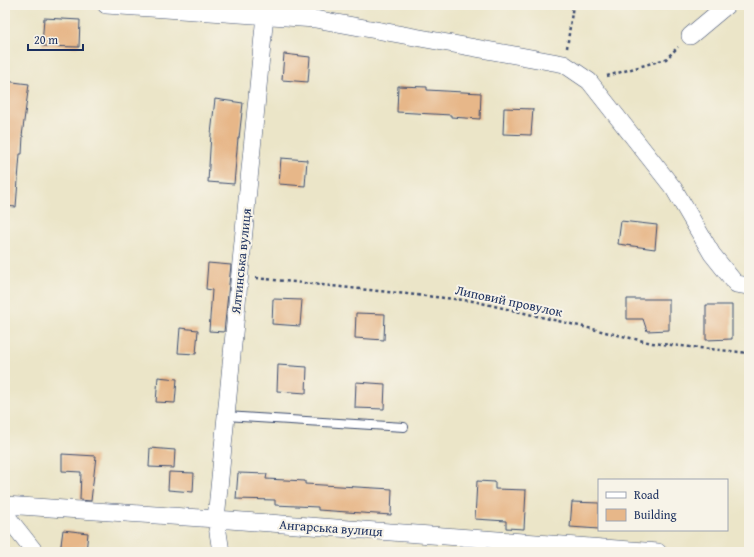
<svg xmlns="http://www.w3.org/2000/svg" width="754" height="557" viewBox="0 0 754 557" font-family="'Gentium Book Plus',serif">
	<rect width="100%" height="100%" fill="#f7f3e8"/>
	<filter id="ink" filterUnits="userSpaceOnUse"><feTurbulence type="fractalNoise" baseFrequency=".025" numOctaves="2"/><feDisplacementMap in="SourceGraphic" scale="8" xChannelSelector="R" yChannelSelector="G"/><feConvolveMatrix kernelMatrix="1 2 1 2 8 2 1 2 1" color-interpolation-filters="sRGB"/></filter>
	<filter id="wash" filterUnits="userSpaceOnUse"><feTurbulence type="fractalNoise" baseFrequency=".012" numOctaves="4" result="noise"/><feDisplacementMap in="SourceGraphic" scale="16" xChannelSelector="R" yChannelSelector="G"/><feGaussianBlur stdDeviation="0.9" result="paint"/><feColorMatrix in="noise" values="0 0 0 0 0 0 0 0 0 0 0 0 0 0 0 0 0 1.4 0 .05"/><feComposite in="paint" operator="in"/></filter>
	<g filter="url(#wash)">
		<rect width="100%" height="100%" fill="#ebe5c8"/>
		<g id="blocks">
			<path fill="#e7b789" d="M44,18L80,20L79,47L42,46Z
				M284,54L310,57L308,82L282,80Z
				M5,81L29,84L22,136H23L22,154H20L16,207L5,206Z
				M398,86L427,87V90L481,93L480,119L451,117V115L397,112Z
				M215,99L243,103L239,138H238L234,184L208,182L211,134Z
				M504,108L533,109L531,135L503,134Z
				M281,158L307,160L305,186L279,184Z
				M621,221L657,225L655,249L618,244Z
				M208,263L231,265L224,332L209,331L212,290L206,289Z
				M273,299L302,300L300,326L272,324Z
				M627,299H669V330L647,331L643,319H627Z
				M706,305H732V339L706,340Z
				M356,313L385,314L384,340L355,338Z
				M180,328L198,330L196,354L178,353Z
				M278,365L307,367L306,393L277,391Z
				M158,377L177,379L175,403L156,402Z
				M356,382L385,384L384,409L355,408Z
				M150,448L175,450L174,468L149,467Z
				M62,454L96,456L91,501L80,500L81,472L62,471Z
				M169,472L194,473L193,492L168,490Z
				M238,473L267,474L266,479L305,481V484L392,489L391,515L318,510V507L275,505V500L236,499Z
				M477,481L495,482V489L526,490L524,529L506,528V521L475,519Z
				M572,502L599,503V529L570,527Z
				M63,530L88,533L86,552H60Z"/>
		</g>
	</g>
	<g filter="url(#ink)">
		<use href="#blocks" fill-opacity="0" stroke="#3a4a6e" stroke-width="1"/>
		<g fill="none" stroke-linecap="round" stroke-linejoin="round">
			<g stroke="#3a4a6e" stroke-width="10">
				<path id="lane" d="M226,416L404,427"/>
			</g>
			<g stroke="#3a4a6e" stroke-width="18">
				<path id="street" d="M106,5L315,19L564,64L589,81L674,189L712,254L736,284L749,286
					M690,36L727,5
					M5,505L216,519L658,552
					M5,514L35,552
					M221,552L216,519L265,15L260,6"/>
			</g>
			<path stroke="#3a4a6e" stroke-width="2.5" stroke-dasharray="3 3" stroke-linecap="butt" d="M567,48L573,5
				M607,76L666,59L678,47
				M256,278L473,301L652,343L749,353"/>
			<use href="#lane" stroke="#fff" stroke-width="8"/>
			<use href="#street" stroke="#fff" stroke-width="17"/>
		</g>
	</g>
	<g text-anchor="middle" dominant-baseline="central" stroke-width="4" stroke-linejoin="round" paint-order="stroke">
		<g font-size="13" fill="#1b2f5e" stroke="#f7f3e8">
			<text transform="translate(241 261) rotate(-84)">Ялтинська вулиця</text>
			<text transform="translate(509 301) rotate(12)">Липовий провулок</text>
			<text transform="translate(331 528) rotate(4)">Ангарська вулиця</text>
		</g>
	</g>
	<rect width="754" height="557" fill="none" stroke="#f7f3e8" stroke-width="20"/>
	<rect x="598" y="479" width="130" height="52" fill="#f7f3e8" stroke="#9fa5b1"/>
	<rect x="606" y="492" width="20" height="6" fill="#ffffff" stroke="#9fa5b1"/>
	<text x="634" y="499" font-size="12" fill="#1b2f5e">Road</text>
	<rect x="606" y="509" width="20" height="12" fill="#e7b789" stroke="#9fa5b1"/>
	<text x="634" y="519" font-size="12" fill="#1b2f5e">Building</text>
	<path d="M28 44v6h55v-6" fill="none" stroke="#1b2f5e" stroke-width="2"/>
	<text x="34" y="44" font-size="12" fill="#1b2f5e" stroke="#f7f3e8" stroke-width="3" paint-order="stroke">20 m</text>
</svg>
